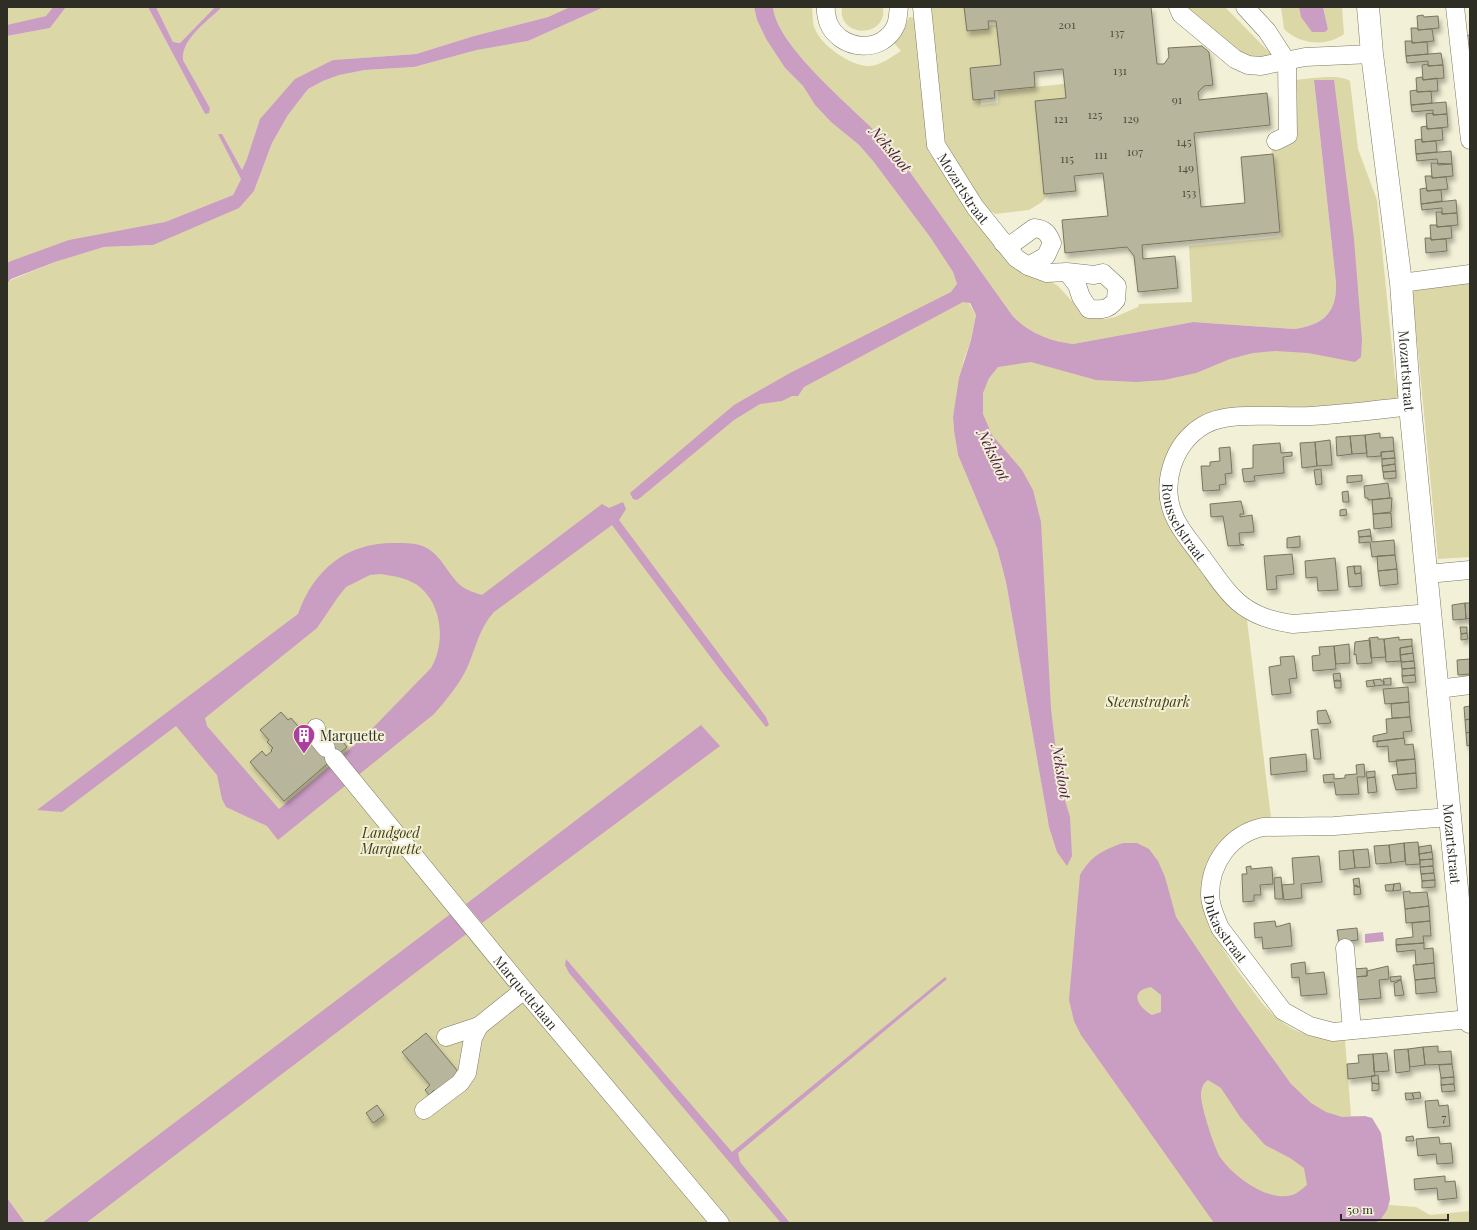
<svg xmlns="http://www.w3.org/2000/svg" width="1477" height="1230" viewBox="0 0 1477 1230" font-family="'Playfair Display',serif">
	<defs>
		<filter id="shadow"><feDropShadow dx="2.5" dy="4.5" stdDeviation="2" flood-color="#0004"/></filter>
	</defs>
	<rect width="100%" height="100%" fill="#f2f0d6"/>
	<path fill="#dcd7a7" d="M7,7H53L46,16L7,26Z
		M66,7H149V9L205,114L210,108L183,60C181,39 208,21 222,7H570L548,17L474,36L416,54L333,60L247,159L242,170L222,135L241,179L233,195L165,222L11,261L7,263V36L50,28Z
		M156,7H215L180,43L173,42Z
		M604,7H754L757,20L766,39L785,68L803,86L815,105L831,122L859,145L873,161L930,237L953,272L957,284L976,315L971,340L964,359L953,417L954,431L958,455L997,548L1006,582L1049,827L1018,528L968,436L996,336L1052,350L1361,329L1314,81L1336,283C1337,313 1323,325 1294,329L1193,322L1073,344C1050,341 1028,333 1012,315L895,151C866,118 777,50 773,7H812C813,14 812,23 815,29C821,45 849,65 867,66C879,67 891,57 901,51L894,43L902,32L909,17L915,18L928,151L1002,251L1058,286L1081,311L1094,316L1105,319L1115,317L1138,307L1139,304L1192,302L1189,246L1281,237L1273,160H1271L1272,149L1286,145L1295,80C1308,79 1340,73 1350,81L1358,149L1377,200L1395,377L1399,396L1393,401L1299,409L1221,411L1164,481L1233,609L1247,620L1271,818C1256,828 1241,839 1226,849C1221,852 1214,855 1211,860C1178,904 1237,968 1262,1003C1287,1031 1307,1039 1345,1040L1351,1116L1372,1118L1381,1133L1390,1199L1389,1205L1416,1207L1430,1215L1470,1211V1223H7V284L11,280L55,262L104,247L153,245L254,191L272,143L288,115L308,89L323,81L338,75L365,70L414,67L477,50L528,41Z
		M842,7H883C888,39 837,38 842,7Z
		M929,7H966L968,28L1003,24L1007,69L980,86L981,105L998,103V91L1100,80L1046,179L1048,195L1042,202L1029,210L995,214L982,204L942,141Z
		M1185,7H1225L1273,56L1268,60L1236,54Z
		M1281,7H1299L1301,17L1328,29L1323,7H1342L1344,34C1326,47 1301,45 1284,29Z
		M1470,281V557L1438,559L1412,289Z"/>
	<path fill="#ca9dc3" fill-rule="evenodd" d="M53,7H66L50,28L7,36V25L46,16Z
		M149,7H156L173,42L180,43L215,7H222C208,21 181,39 183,60L210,108L209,113L205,114L149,9Z
		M570,7H604L528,41L477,50L414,67L365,70L339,75L323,81L308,89L288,115L272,143L254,191L239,208L153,245L104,247L55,262L11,279L7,284V263L11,261L69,240L165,222L233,195L241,179L218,134H222L242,170L247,159L260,119L295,79L333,60L416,54L474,36L548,17Z
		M754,7H773C777,50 866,118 895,151L1012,315C1028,333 1050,341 1073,344L1193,322L1294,329C1323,325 1337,313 1336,283L1314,80H1334L1354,239L1362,340L1361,357L1355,362L1308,353L1276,351L1253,353L1230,359L1196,373L1164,380L1136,382L1096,380L1031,362L998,367L989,378L983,393V414L992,435L1022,470L1033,490L1041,522L1051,709L1060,784L1070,817L1072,856L1067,866L1057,852L1049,827L1006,582L997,548L958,455L954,431L953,417L959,378L971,340L976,315L970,303L963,302L804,387L798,396H792L782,401L760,404L734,420L640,498L637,500L633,499L630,493L734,405L790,373L951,292L957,284L953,272L930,237L873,161L859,145L831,122L815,105L803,86L785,68L766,39L757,20Z
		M1299,7H1323L1328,29L1325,32H1312L1301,17Z
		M623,502L626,509L619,520L766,717L769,725L766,727L721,671L612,525L494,612C479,628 476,648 467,668C459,685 447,699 434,714L278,840L267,826L226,807L222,799L217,775L176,726L62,812L37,810L298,614C314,569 347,542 396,543C405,543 417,543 425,547C442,556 447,573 460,585C466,590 475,593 482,595L602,504L609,508ZM380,574C394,576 410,578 421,588C443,607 445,645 431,668L366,735L279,809L207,726L205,718L317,628L338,597L346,587L370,575Z
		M701,725L720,746L482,923L466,904Z
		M1123,843H1137L1149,849L1158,861L1165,877L1176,917L1236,1007L1291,1084L1311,1103L1326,1112L1342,1117L1365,1116L1372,1118L1381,1133L1390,1199L1387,1210L1381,1219L1375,1223H1214L1081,1035L1074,1021L1069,1000L1080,875C1091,856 1103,850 1123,843ZM1151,987L1161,995V1012L1152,1015C1138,1007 1128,991 1151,987ZM1208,1080L1221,1088L1240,1117L1265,1145L1290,1158L1304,1168L1307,1185C1303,1188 1297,1194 1292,1195C1267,1202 1233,1176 1220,1157C1214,1147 1201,1107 1201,1095C1201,1089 1203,1083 1208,1080Z
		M453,912L469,932L86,1223H42Z
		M1383,932L1384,941L1365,943V934Z
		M566,959L732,1152L945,977L947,979L738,1153L740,1162L790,1223H781L569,973L565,965Z
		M7,1198L25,1223L7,1222Z"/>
	<path fill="#b7b59c" stroke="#78765f" filter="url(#shadow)" d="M964,7H1151L1157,64H1164L1169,57L1168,48L1202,46L1209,52L1213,85L1204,86L1198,92L1199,100L1267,93L1270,125L1194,133L1201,207L1245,203L1241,157L1273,154L1280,232L1142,245L1143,259L1175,256L1178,288L1138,292L1134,256L1127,247L1065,253L1062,220L1108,216L1103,173L1074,176L1076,191L1044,194L1035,101L1066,98L1063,69L1034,72L1035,87L994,91L995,98L973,100L970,68L1001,65L996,21H988L989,29L967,31Z
		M1423,15L1424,17L1438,16L1439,28L1418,30L1417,16Z
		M1411,28H1417L1418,30L1432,29L1434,41L1412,43Z
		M1470,35V50H1466L1465,36Z
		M1405,41H1412V43L1427,42L1428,54L1406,56Z
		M1441,53L1443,65L1428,66V61L1407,63L1406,56Z
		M1428,64V66L1443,65L1444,78L1423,80L1422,65Z
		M1422,77L1423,80L1437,78L1438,91L1417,92L1416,78Z
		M1417,90V92L1431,91L1432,103L1411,105L1410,91Z
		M1446,102L1447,114L1433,115V110L1412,112L1411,105Z
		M1433,113V115L1447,114L1448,127L1427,129L1426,114Z
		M1427,126V129L1442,128L1443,140L1422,142L1421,127Z
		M1422,139V142L1436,141L1437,152L1416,154L1415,140Z
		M1451,151L1452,164L1438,165L1437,159L1417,161L1416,154Z
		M1431,163L1452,164L1453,176L1432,178Z
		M1425,176H1432V178L1446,177L1448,189L1427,191Z
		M1426,188L1427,191L1441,190L1442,201L1421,204L1420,189Z
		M1456,200L1457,213L1442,214V208L1422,210L1421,204Z
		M1436,212H1442V214L1457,213L1458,225L1437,227Z
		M1430,225H1437V227L1451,226L1452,238L1431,240Z
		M1425,238H1431V240L1446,239L1447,251L1426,253Z
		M1380,433V438L1393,437L1394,451L1381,452V456L1367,457L1365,435Z
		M1365,435L1367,453L1352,454L1350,436Z
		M1350,436L1352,454L1337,456L1336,437Z
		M1330,440L1332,465L1317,466L1315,442Z
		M1315,442L1317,466L1302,468L1300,443Z
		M1280,443L1281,453L1292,452V456L1283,457L1284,473L1254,476L1255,481L1244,482L1242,469L1253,468V445Z
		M1230,447L1232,473L1225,474L1226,484L1219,485L1220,490L1203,491L1201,466H1210V462L1220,461L1219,448Z
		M1394,451L1395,458L1382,459L1381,452Z
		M1395,458V464L1382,466V459Z
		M1395,464L1396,471L1383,472L1382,466Z
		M1321,469L1322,484L1316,485L1314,470Z
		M1396,471V478L1384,479L1383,472Z
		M1362,475V481L1347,483V476Z
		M1388,483L1390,498L1368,500V498H1365L1364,486Z
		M1348,491L1349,502H1343L1342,492Z
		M1390,498H1392L1391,512L1373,514L1372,500Z
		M1241,501L1244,514H1240V517L1252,515L1254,532L1239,533L1240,544L1244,545L1228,546L1223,516L1211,517L1210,504Z
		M1346,509L1347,515L1340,516V510Z
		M1391,513L1392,527L1374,529L1373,514Z
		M1370,529L1371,536L1359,537L1358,531Z
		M1300,536V547L1287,548V538Z
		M1371,536L1372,542L1394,540L1395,555L1372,557L1370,542L1359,543V537Z
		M1292,554L1294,574L1276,576L1277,589L1267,590L1264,556Z
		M1395,555L1397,569L1378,571L1377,556Z
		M1335,558L1338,590L1318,591L1317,577L1306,578L1305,561Z
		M1354,566H1361V573L1355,574Z
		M1354,566L1355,574L1361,573L1362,586L1349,587L1347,567Z
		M1397,569L1398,584L1380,586L1378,571Z
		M1465,603L1466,619L1453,620L1452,605Z
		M1465,603H1470V618L1466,619Z
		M1460,627H1467V633L1461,634Z
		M1467,633L1468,639L1461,640V634Z
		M1378,637V639H1384L1386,657L1371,658L1369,638Z
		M1399,637V640L1412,639V646L1400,648L1401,661L1386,662L1384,639Z
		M1370,640L1372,663L1357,664L1356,654L1354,655L1355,642Z
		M1349,644L1350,663L1336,664L1334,646Z
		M1334,646L1336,669L1313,671L1312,656L1320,655L1319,647Z
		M1412,646L1413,653L1400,655V648Z
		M1413,653L1414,661L1401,662L1400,655Z
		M1294,656L1297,678L1289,679L1291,693L1272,695L1269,667L1281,665L1280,657Z
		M1470,659V674L1458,675L1457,660Z
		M1414,661L1415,668L1402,669L1401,662Z
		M1415,668V675L1402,676V669Z
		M1340,673L1341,681H1334L1333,674Z
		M1415,675L1416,682L1403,683L1402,676Z
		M1391,678V685H1384L1383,679Z
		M1381,679V681H1384V685L1375,686L1373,680Z
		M1337,680L1341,681V688H1335L1334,681Z
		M1373,680L1375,686L1367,687L1366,681Z
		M1408,687L1409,702L1385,704L1383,689Z
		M1409,702L1410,717L1392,718L1391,704Z
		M1470,706V719L1465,720L1464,707Z
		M1326,710L1331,723L1318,724L1317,711Z
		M281,712L288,720L291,718L321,753L339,737L347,747L284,801L250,762L262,751L266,756L272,751L271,750L273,748L267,742L269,740L260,730Z
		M1410,717L1412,731L1403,732L1404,738L1373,742V736L1387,733L1386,719Z
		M1470,719V732L1466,733L1465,720Z
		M1318,729L1321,759H1314L1311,730Z
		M1470,732V745L1467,746L1466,733Z
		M1404,738L1405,745L1413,744L1415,759L1389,762L1388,746L1377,747V741Z
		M1306,754L1307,771L1271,775L1270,758Z
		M1415,759L1416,773L1398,775L1396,760Z
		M1364,764L1365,777H1357L1359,794L1336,795L1334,782L1324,783L1323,775L1334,774V779L1345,778V775L1357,774L1356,765Z
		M1375,771V777L1367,778L1366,772Z
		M1416,773L1417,788L1396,790L1392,775Z
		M1375,777L1377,792L1368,793L1367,778Z
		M1418,842L1420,864L1406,865L1404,843Z
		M1404,843L1405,861L1391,863L1389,845Z
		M1389,845L1391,863L1376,864L1374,846Z
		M1431,845L1432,852L1419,854V847Z
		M1368,849L1370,867L1355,868L1353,850Z
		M1353,850L1355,868L1340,870L1339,851Z
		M1432,852L1433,859L1420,860L1419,854Z
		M1319,856L1322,882L1301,884L1302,898L1284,900L1282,885L1294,884L1292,858Z
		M1433,859V866L1420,867V860Z
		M1251,866V869L1272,867L1273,884L1260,885L1261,895H1254V901L1243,902L1242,874H1247L1246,867Z
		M1433,866L1434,873L1421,874L1420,867Z
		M1434,873L1435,880L1422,881L1421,874Z
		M1281,877L1283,899H1275L1274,878Z
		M1359,878L1360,887L1354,886L1353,879Z
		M1435,880V887L1422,888V881Z
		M1400,883L1401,890L1393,891L1394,884Z
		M1394,884L1393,891H1386L1385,885Z
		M1357,885V887H1360L1361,894L1354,895V886Z
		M1410,891V893L1427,892L1429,906L1405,909L1403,892Z
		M1429,906L1430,921L1406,923L1405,909Z
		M1275,921L1276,927L1290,923L1292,946L1263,949L1262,937L1255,938L1254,923Z
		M1430,921L1431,936H1423L1424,943L1396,945V939L1413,937L1412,923Z
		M1357,928L1358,940L1339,942L1337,930Z
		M1424,943V949L1433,948L1434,963L1416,965L1415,950L1397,952L1396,945Z
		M1305,962L1306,974L1324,972L1327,994L1301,996L1299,977L1292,978L1291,964Z
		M1434,963L1435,978L1415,980L1413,965Z
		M1388,966L1389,979L1379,980L1381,998L1355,1000L1352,977L1367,976V971Z
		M1367,968V976L1354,977L1353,969Z
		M1401,976V980L1391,982L1390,977Z
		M1435,978L1437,992L1416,994L1415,980Z
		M1398,980H1401L1404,995L1395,996L1394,983L1398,982Z
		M426,1033L461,1075L437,1095L434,1090L429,1095L425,1090L430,1085L402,1052Z
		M1438,1046V1052L1451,1051L1452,1064L1425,1065L1423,1047Z
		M1423,1047L1425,1065L1410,1067L1408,1049Z
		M1408,1049L1410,1071L1396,1073L1394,1050Z
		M1387,1053L1389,1071L1374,1072L1373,1054Z
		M1373,1054L1375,1076L1348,1079L1347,1064L1359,1063L1358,1055Z
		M1452,1064L1454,1077L1441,1078L1439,1065Z
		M1378,1075L1379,1084L1372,1083L1371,1076Z
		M1454,1077V1084L1441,1085V1078Z
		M1372,1083L1379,1084V1090L1372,1091Z
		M1454,1084L1455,1091L1442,1092L1441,1085Z
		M1420,1092L1421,1098L1414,1099L1412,1093Z
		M1405,1093H1412L1414,1099L1406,1100Z
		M1438,1100L1439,1106L1448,1105L1450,1126L1428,1128L1425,1101Z
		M377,1105L384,1115L373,1123L366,1113Z
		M1413,1136L1414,1141H1406V1137Z
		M1439,1137L1440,1144L1451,1143L1453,1163L1437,1164L1436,1154L1418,1156L1416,1139Z
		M1445,1176V1182L1455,1181L1457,1198L1438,1200L1437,1188L1415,1190L1414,1179Z"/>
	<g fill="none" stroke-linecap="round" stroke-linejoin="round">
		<g stroke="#7c7a63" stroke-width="19">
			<g id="minor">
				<path d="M826,7C825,13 827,16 828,22C839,51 883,55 896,25C898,20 898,13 899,7"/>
				<path id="s1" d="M922,7L936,145L975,207L1016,258L1028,266L1047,273L1067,272L1094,275L1103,273L1117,286L1116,300C1108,310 1102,310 1089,309L1081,297L1077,285L1067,272"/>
				<path d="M1178,7L1181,14L1235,59L1248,65L1261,66L1305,57L1372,54"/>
				<path d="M1245,7L1267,31L1287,62"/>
				<path d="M1455,7L1470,140"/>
				<path d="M1276,141L1288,135L1287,62"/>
				<path d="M1003,243L1012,244L1034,228C1045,229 1048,233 1052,243L1046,256L1028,266"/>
				<path d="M1401,283L1470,274"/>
				<path id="s2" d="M1410,406C1377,410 1344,414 1311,416C1281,418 1229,410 1204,425C1172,444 1159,487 1176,520C1183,534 1195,547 1204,560C1215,574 1224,590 1238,602C1254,616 1273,621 1293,624L1431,613"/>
				<path d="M1427,574L1470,570"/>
				<path d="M1438,689L1470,685"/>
				<path d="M316,728L317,737L326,748"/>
				<path id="s3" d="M334,758L524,990L720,1223"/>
				<path id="s4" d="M1450,817L1334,826L1263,827C1231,834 1210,862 1210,895C1210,906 1216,918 1220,928L1283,1011L1310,1026L1333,1032L1470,1019"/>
				<path d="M1345,948L1352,1030"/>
				<path d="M446,1037L479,1026L524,990"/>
				<path d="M424,1110L460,1083L467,1073L473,1038L479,1026"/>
			</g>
		</g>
		<g stroke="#7c7a63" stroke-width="23">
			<g id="major">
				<path id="s5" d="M1368,7L1372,54L1401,283L1410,406L1470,1022"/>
			</g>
		</g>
		<use href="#minor" stroke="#fff" stroke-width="18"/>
		<use href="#major" stroke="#fff" stroke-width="22"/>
	</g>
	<defs>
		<g id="building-pin" transform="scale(1.15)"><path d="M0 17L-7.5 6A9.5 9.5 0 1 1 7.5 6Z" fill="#aa3f9f" stroke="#f2f0d6"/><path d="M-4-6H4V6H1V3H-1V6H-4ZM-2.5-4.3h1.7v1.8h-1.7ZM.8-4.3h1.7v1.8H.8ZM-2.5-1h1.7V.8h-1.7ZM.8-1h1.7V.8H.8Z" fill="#fff"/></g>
	</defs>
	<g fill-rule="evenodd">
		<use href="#building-pin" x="304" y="735"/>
	</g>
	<g text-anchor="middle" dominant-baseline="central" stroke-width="4" stroke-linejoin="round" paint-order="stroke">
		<g font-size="12" fill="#515042">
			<text x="1067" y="24">201</text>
			<text x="1117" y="32">137</text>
			<text x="1120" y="70">131</text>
			<text x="1177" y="99">91</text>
			<text x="1095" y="114">125</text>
			<text x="1061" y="118">121</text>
			<text x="1131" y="118">129</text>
			<text x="1184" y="141">145</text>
			<text x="1135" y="151">107</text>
			<text x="1101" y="154">111</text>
			<text x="1067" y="158">115</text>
			<text x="1186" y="167">149</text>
			<text x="1189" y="192">153</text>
			<text x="1444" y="1117">7</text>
		</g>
		<g font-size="14" fill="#2f2e24" stroke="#f2f0d6">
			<text stroke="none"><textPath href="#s1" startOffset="190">Mozartstraat</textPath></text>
			<text stroke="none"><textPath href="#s5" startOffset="366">Mozartstraat</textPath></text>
			<text stroke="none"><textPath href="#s2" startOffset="321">Rousselstraat</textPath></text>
			<text stroke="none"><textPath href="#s5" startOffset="841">Mozartstraat</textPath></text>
			<text stroke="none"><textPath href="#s4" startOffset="318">Dukasstraat</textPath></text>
			<text stroke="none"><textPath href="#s3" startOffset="303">Marquettelaan</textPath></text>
		</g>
		<g font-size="14" font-style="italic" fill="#413d11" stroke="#f2f0d6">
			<text x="1148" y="701">Steenstrapark</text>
			<text x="391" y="832">Landgoed<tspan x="391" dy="16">Marquette</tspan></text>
		</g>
		<g font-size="14" fill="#2f2e24" stroke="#f2f0d6" text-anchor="start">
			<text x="320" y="735">Marquette</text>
		</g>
		<g font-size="15" font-style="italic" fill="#4d1848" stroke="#f2f0d6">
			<text transform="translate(891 149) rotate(50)">Neksloot</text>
			<text transform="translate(994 455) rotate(65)">Neksloot</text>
			<text transform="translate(1062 772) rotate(81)">Neksloot</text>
		</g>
	</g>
	<rect width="1477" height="1230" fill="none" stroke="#2f2e24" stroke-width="16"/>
	<path d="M1341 1214v6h107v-6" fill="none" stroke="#2f2e24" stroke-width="2"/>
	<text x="1347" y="1214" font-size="12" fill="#2f2e24" stroke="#f2f0d6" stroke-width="3" paint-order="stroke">50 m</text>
</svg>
